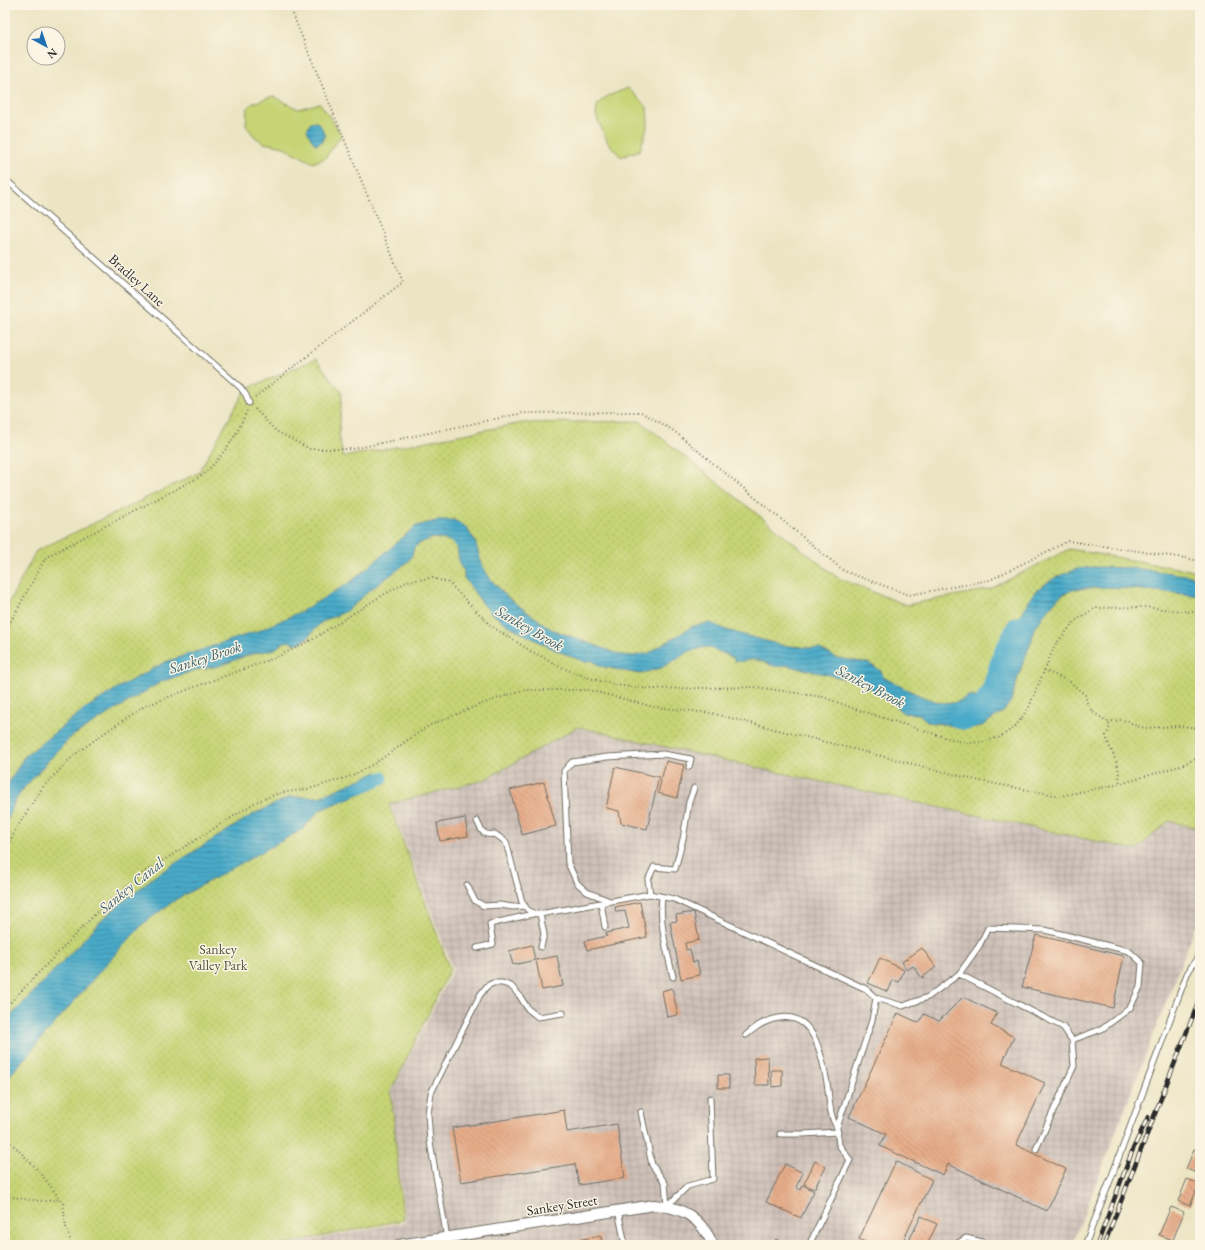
<svg xmlns="http://www.w3.org/2000/svg" width="1205" height="1250" viewBox="0 0 1205 1250" font-family="'EB Garamond',serif">
	<defs>
		<pattern id="industrial-grid" width="8" height="8" patternUnits="userSpaceOnUse"><rect width="8" height="8" fill="#cec1b9"/><path d="M0 4h8M4 0v8" fill="none" stroke="#b1a69f"/></pattern>
		<pattern id="park-dots" width="8" height="8" patternUnits="userSpaceOnUse"><rect width="8" height="8" fill="#c6d476"/><path d="M2 2h.1M6 6h.1" fill="none" stroke="#aab666" stroke-width="1.8" stroke-linecap="round"/></pattern>
		<pattern id="water-rules" width="6" height="5" patternUnits="userSpaceOnUse"><rect width="6" height="5" fill="#4aaac9"/><path d="M0 2.5h6" fill="none" stroke="#3e8ba3"/></pattern>
		<pattern id="building-back-hatch" width="6" height="6" patternUnits="userSpaceOnUse"><rect width="6" height="6" fill="#e6ac89"/><path d="M-1 5l2 2M0 0l6 6M5-1l2 2" fill="none" stroke="#c59476"/></pattern>
	</defs>
	<rect width="100%" height="100%" fill="#fcf5e5"/>
	<filter id="ink" filterUnits="userSpaceOnUse"><feTurbulence type="fractalNoise" baseFrequency=".025" numOctaves="2"/><feDisplacementMap in="SourceGraphic" scale="8" xChannelSelector="R" yChannelSelector="G"/><feConvolveMatrix kernelMatrix="1 2 1 2 8 2 1 2 1" color-interpolation-filters="sRGB"/></filter>
	<filter id="wash" filterUnits="userSpaceOnUse"><feTurbulence type="fractalNoise" baseFrequency=".012" numOctaves="4" result="noise"/><feDisplacementMap in="SourceGraphic" scale="16" xChannelSelector="R" yChannelSelector="G"/><feGaussianBlur stdDeviation="0.9" result="paint"/><feColorMatrix in="noise" values="0 0 0 0 0 0 0 0 0 0 0 0 0 0 0 0 0 1.4 0 .05"/><feComposite in="paint" operator="in"/></filter>
	<g filter="url(#wash)">
		<rect width="100%" height="100%" fill="#ece5c4"/>
		<path fill="url(#industrial-grid)" d="M580,725L767,770L1136,850L1169,821L1200,829V915L1072,1245H287L405,1222L391,1092L453,969L389,801Z"/>
		<path fill="#c6d476" stroke="#788050" d="M628,88L647,107L648,124L640,150L621,157L608,143L596,116L597,106L602,100L608,96Z
			M273,96L298,109L320,103L342,135L325,158L313,163L284,147L264,143L255,137L246,126L247,109L253,103Z"/>
		<path fill="url(#park-dots)" stroke="#788050" d="M316,359L342,393L339,435L343,457L522,423L640,421L838,578L906,605L990,589L1069,549L1200,572V829L1169,821L1136,850L767,770L578,727L484,780L389,804L450,969L391,1091L403,1220L279,1245H5V610L36,551L198,473L246,389Z"/>
		<path fill="url(#water-rules)" stroke="#3a6a7a" d="M311,122H317L322,128L325,136L321,142L316,145L311,139L307,130Z
			M440,520H454L466,527L475,541L482,565L491,580L508,598L551,629L621,655L633,656L649,653L693,626L711,623L726,630L781,645L820,649L837,658L868,663L881,671L883,677C899,685 936,707 953,703C959,702 965,698 970,695L975,697L986,707L991,706L996,701L1000,693V683L1006,645L1019,618L1035,591L1056,577L1077,569L1093,567L1134,568L1200,577V596L1175,593L1109,587L1089,588L1072,590L1060,596L1045,613L1034,630L1032,640L1020,671L1011,701L1004,711L982,726L969,728L928,722L919,714L903,713L888,700L860,682L785,665C775,670 768,662 757,660C750,658 743,663 735,661L732,657L707,647L690,651L661,668L639,674L600,666L591,660L585,662C561,653 536,641 513,628C505,623 497,618 490,612C480,602 473,589 464,578V571L460,566L457,548L450,541L434,538L422,542L414,547C413,553 412,557 408,561C398,571 385,578 374,587C364,594 357,604 346,611C339,615 331,617 324,621C309,630 313,641 293,644L290,641L284,642L275,649L248,655L219,666L195,670L161,682L71,737L48,761L24,788L15,801L5,825V789L24,757L83,710L121,686L165,662L258,631L302,611L352,581L416,526Z
			M377,772L376,787L320,810L303,829L175,900L143,924L101,970L5,1081V1022L105,917L120,904L155,876L252,815L290,797H319Z"/>
		<g fill="none" stroke-linecap="round" stroke-linejoin="round">
			<path stroke="#4aaac9" stroke-width="13" d="M360,787L382,778"/>
			<path stroke="#4aaac9" stroke-width="22" d="M959,718L967,719L984,706L993,689L1003,656L1018,627"/>
		</g>
		<g id="blocks">
			<path fill="url(#building-back-hatch)" d="M666,761L684,765L677,798L658,793Z
				M615,767L659,777L647,829L621,823L619,811L606,808Z
				M544,782L556,826L522,835L510,790Z
				M465,818L468,836L440,841L437,823Z
				M640,902L647,937L587,950L585,941L607,936L606,933L629,928L625,911L616,912L615,907Z
				M694,912L699,940L685,943L686,950L690,949L693,962L697,961L700,975L681,979L670,922L677,921L676,915Z
				M1036,935L1124,956L1113,1008L1022,987Z
				M532,945L535,960L513,965L509,951Z
				M922,948L936,967L922,978L913,966L907,970L902,962Z
				M557,956L563,986L542,990L536,960Z
				M880,958L904,970L899,982L893,980L888,992L868,983Z
				M672,988L678,1015L667,1017L662,991Z
				M963,997L997,1013L991,1025L1014,1037L1002,1063L1045,1083L1016,1145L1066,1169L1047,1211L948,1164L943,1175L880,1146L886,1134L849,1117L898,1013L919,1023L924,1014L939,1021Z
				M768,1057L769,1085H755L754,1058Z
				M771,1070H782V1086L772,1087Z
				M718,1075H729V1088H718Z
				M564,1110L567,1132L617,1124L625,1178L579,1185L575,1164L461,1182L452,1128Z
				M1200,1126V1138L1196,1136Z
				M1194,1149L1200,1151V1174L1186,1169Z
				M815,1161L826,1167L814,1189L804,1184Z
				M896,1161L932,1180L901,1245H871L859,1239Z
				M785,1164L803,1173L796,1187L801,1190L803,1185L814,1191L801,1218L766,1202Z
				M1187,1179L1199,1184L1190,1206L1178,1201Z
				M1171,1207L1184,1212L1173,1240L1159,1235Z
				M921,1216L937,1224L927,1245H907Z
				M601,1236L602,1245H552V1244Z
				M776,1239L787,1245H774Z"/>
		</g>
	</g>
	<g filter="url(#ink)">
		<use href="#blocks" fill-opacity="0" stroke="#6f6c61" stroke-width="1"/>
		<g fill="none" stroke-linecap="round" stroke-linejoin="round">
			<g stroke="#6f6c61" stroke-width="7">
				<path id="lane" d="M5,179L240,387L246,395L249,403
					M694,788L689,802L683,839L675,869L654,867L648,880L650,894L674,899L866,989L876,998L872,1020L837,1128L839,1145L850,1160L809,1245
					M477,821C482,831 482,836 495,834L506,842L522,902C527,910 530,914 540,914L650,894
					M467,885L475,901L484,906L500,905L513,907L525,906
					M662,897C659,924 667,951 673,977
					M610,901L587,892L577,883L568,863L564,771L572,762L607,757L663,754L691,759L689,767
					M601,903L605,927
					M540,914L544,934L541,947
					M477,948L493,944L490,924L533,914
					M959,974L1063,1027L1072,1040L1074,1066L1036,1149
					M876,998L903,1006L928,997L959,974L979,946L988,928L1045,930L1129,951L1142,963L1140,987L1130,1008L1102,1029L1072,1040
					M746,1035C751,1031 756,1027 761,1024C810,1000 820,1045 827,1083C829,1094 829,1106 832,1116C833,1120 835,1124 837,1128
					M641,1112L652,1165L665,1183L667,1206
					M780,1134H803L838,1132
					M667,1206L688,1186L713,1179L710,1098
					M618,1210L625,1245
					M447,1238L430,1142L428,1114L431,1093L480,995L487,986L493,983H502L511,986L519,995L528,1009L538,1017L563,1013
					M955,1245L966,1238L982,1242L990,1245
					M1085,1245L1113,1173L1187,974L1199,955"/>
			</g>
			<g stroke="#6f6c61" stroke-width="12">
				<path id="street" d="M399,1245L654,1205C683,1207 701,1218 713,1245"/>
			</g>
			<path stroke="#6f6c61" stroke-width="2" stroke-dasharray="1 3" stroke-linecap="butt" d="M255,397L403,282L289,5
				M255,409L276,431L310,449H353L523,413L641,412L674,431L844,571L909,595L990,580L1068,541L1185,558L1200,561
				M5,632L46,557L203,475C218,460 228,448 238,430C241,423 245,417 247,410
				M1044,670L1070,682L1085,695L1087,703L1093,712L1108,722L1110,727L1106,736C1109,747 1115,756 1118,767C1119,772 1119,778 1120,784
				M1108,722L1120,720L1128,721L1136,726L1146,728L1180,726L1200,728
				M5,853L14,832L43,787L74,755L110,729L143,707L189,689L277,657L313,639L373,601L408,581L433,578L449,583L491,626L531,651L565,669L592,679L622,686L650,689L756,687L823,697L855,709L944,737L966,743L983,742L1000,737L1015,727L1029,707L1055,645L1075,621L1095,608L1144,607L1200,613
				M5,1008L99,910L140,875L256,802L279,793L309,789L351,776L374,764L428,726L484,703L523,690H589L654,707L711,713L980,781L1060,796L1120,784L1179,766L1200,757
				M5,1137L35,1167L52,1188L63,1204L66,1227L72,1245
				M5,1196C20,1198 45,1204 59,1199"/>
			<use href="#lane" stroke="#fff" stroke-width="5"/>
			<use href="#street" stroke="#fff" stroke-width="10"/>
			<g stroke="#2b2b2b" stroke-width="4.5">
				<path id="rail" d="M1097,1245L1133,1149L1148,1117
					M1104,1245L1200,998"/>
			</g>
			<use href="#rail" stroke="#fcf5e5" stroke-width="3" stroke-dasharray="9" stroke-linecap="butt"/>
		</g>
	</g>
	<g text-anchor="middle" dominant-baseline="central" stroke-width="3" stroke-linejoin="round" paint-order="stroke">
		<g font-size="14" fill="#2b2b2b" stroke="#fcf5e5">
			<text transform="translate(137 280) rotate(42)">Bradley Lane</text>
			<text transform="translate(562 1205) rotate(-9)">Sankey Street</text>
		</g>
		<g font-size="14" fill="#52553e" stroke="#fcf5e5">
			<text x="218" y="949">Sankey<tspan x="218" dy="16">Valley Park</tspan></text>
		</g>
		<g font-size="15" font-style="italic" fill="#375e6a" stroke="#fcf5e5">
			<text transform="translate(530 628) rotate(30)">Sankey Brook</text>
			<text transform="translate(205 657) rotate(-18)">Sankey Brook</text>
			<text transform="translate(871 686) rotate(28)">Sankey Brook</text>
			<text transform="translate(131 885) rotate(-39)">Sankey Canal</text>
		</g>
	</g>
	<rect width="1205" height="1250" fill="none" stroke="#fcf5e5" stroke-width="20"/>
	<g transform="translate(46 46) rotate(140)"><circle r="19" fill="#fcf5e5" stroke="#a8a49b"/>
	<path d="M0-3L7 15L0 10L-7 15Z" fill="#1f6fb2"/>
	<text y="-6" font-size="11" font-weight="bold" text-anchor="middle" fill="#2b2b2b">N</text>
	</g>
</svg>
